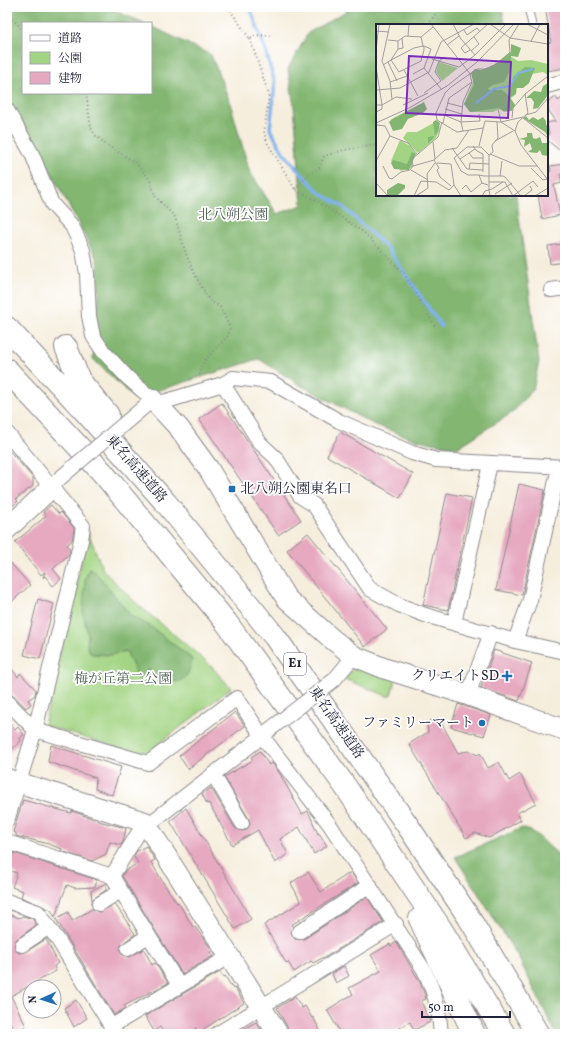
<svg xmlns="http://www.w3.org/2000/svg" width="572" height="1041" viewBox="0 0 572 1041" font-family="Vollkorn,'Noto Serif JP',serif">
	<rect width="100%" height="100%" fill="#fff"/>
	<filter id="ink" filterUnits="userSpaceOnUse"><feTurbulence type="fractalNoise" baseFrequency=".025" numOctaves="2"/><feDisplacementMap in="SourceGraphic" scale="8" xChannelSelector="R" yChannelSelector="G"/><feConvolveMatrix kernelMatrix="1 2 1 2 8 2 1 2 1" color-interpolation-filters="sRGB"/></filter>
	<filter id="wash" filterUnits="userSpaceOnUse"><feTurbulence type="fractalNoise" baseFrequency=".012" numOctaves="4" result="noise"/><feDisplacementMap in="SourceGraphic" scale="16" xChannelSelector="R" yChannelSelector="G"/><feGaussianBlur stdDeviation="0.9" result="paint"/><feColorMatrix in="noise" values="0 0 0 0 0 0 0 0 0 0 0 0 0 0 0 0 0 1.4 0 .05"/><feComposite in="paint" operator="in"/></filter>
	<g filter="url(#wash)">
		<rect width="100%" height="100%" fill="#f6eedd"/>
		<path fill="#a3d483" stroke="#627b5f" d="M88,532L103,570L135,602L209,664L231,688L143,756L44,725Z
			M356,665L396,679L390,697L344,679Z"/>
		<path fill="#82b671" stroke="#526c56" d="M7,7H104L145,23H23V93H151V26L211,55L230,102L249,170L277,214L302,205L294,106L288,69L308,33L353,7H502L505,25H377V195H516L539,362L533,389L513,412L457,448L413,439L373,424L300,385L259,359L134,398L93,359L99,294L97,259L46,163L7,121Z
			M90,567L104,582L131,616L150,626L192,659C188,681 183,682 162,683L148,669L145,687L140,682L126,651L110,655L91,654L87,646L88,635L83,613L85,579Z
			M522,828L535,833L565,861V1034H556L518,957L455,857Z"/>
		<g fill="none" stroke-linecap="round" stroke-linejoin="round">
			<path stroke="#80b3ed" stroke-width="3.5" d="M250,7L264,46L275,83L270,129L283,152L298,170L321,194L342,206L388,249L441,326"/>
		</g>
		<g id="blocks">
			<path fill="#e6a9c0" d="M545,7H565V68L547,71V43L551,42Z
				M565,96V155L547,140L549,133L547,123L556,121L547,108V103L556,97L558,101Z
				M565,164V173L560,174L562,183L554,185L560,215L542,219L538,195H547V172L551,171L550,166Z
				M562,244V247L565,246V262L550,264L548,246Z
				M222,403L301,520L278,535L199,419Z
				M340,432L413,474L400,498L327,456Z
				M7,448L33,478V486L16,499L18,501L7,511Z
				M519,484L545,490L522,595L496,590Z
				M447,493L472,498L448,610L423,605Z
				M51,505L59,514L61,512L74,528L72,540L67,545L70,549L69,554L53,569L61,579L53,586L45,576L43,578L45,572L41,575L15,542L46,516L43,512Z
				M308,533L387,629L365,647L287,550Z
				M7,559L30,585L7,606Z
				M38,599L54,604L40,659L24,655Z
				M494,650L532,663L519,701L481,688Z
				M7,662L18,677L20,673L36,690L35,695L28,700L31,704L26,708L7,688Z
				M458,704L491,715L484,736L451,727Z
				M235,712L245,726L188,769L179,756Z
				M7,719L15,730L18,727L24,735L20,738L21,741L7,754Z
				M431,720H436L442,724L458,753L468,751L478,755L480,753L488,768L499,762L509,781L520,774L536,803L517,813L521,820L489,838L475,833L466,838L409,744L428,732L427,725Z
				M51,745L121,767L112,795L95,789L96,778L48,762Z
				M260,751L269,765L272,763L280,774L302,814L308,811L318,834L319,833L327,846L314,854L299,827L280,839L288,854L275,863L258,830L232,845L209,803L207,804L202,794L211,788L235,828L242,831L247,830L250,823L249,819L224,777L253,760L251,757Z
				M23,800L71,813L72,811L102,822L126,828L123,842L121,845L110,842L106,854L92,861L61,851L62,849L49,844L16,836V833L13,832Z
				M186,808L251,919L235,929L170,821Z
				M146,846L155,860L151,862L164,884L177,903L178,902L193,927H195L212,950L210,952L213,956L182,974L122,876L125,871L138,863L134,857L136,852Z
				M11,852L97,880L95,887L75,888L67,885L55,917L51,910L21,897L23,891L12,887L17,873L7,870V853Z
				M308,872L321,892L351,872L358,883L291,925L293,927L291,933L295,939H304L367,897L383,922L324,958V957L313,963L311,961L294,972L288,962L286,963L264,925L301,902L291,883Z
				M106,883V890L92,900L91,891Z
				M115,904L135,934L121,945V954L129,957L144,949L152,965L155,963L168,983L124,1006L126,1008L114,1015L56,919L68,912L72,921L92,909L99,912Z
				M7,913L19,918L23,916L33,919L36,925L15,941V950L19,953L26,952L46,939L58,963L54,966L56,971L11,996L26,1026L15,1032L7,1017Z
				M396,942L420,982L426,999L421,1001L430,1022L414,1030L410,1022L389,1034H341L327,1010L353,994L349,988L381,971L371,955L390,944L391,946Z
				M344,966L349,976L336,983L332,974Z
				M220,972L223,977L225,976L233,989L235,988L244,1003L199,1032L196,1028L188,1034H164L160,1027L154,1031L145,1016Z
				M295,997L302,1008L305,1006L312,1018L313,1017L322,1034H291L277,1008Z
				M76,1000L87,1018L74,1027L64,1008Z
				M256,1022L264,1034H234Z"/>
		</g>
	</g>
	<g filter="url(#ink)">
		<use href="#blocks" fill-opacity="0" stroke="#8c888c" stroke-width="1"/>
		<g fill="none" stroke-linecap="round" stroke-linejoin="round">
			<g stroke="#8c888c" stroke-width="9">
				<path id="lane" d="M528,7L532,25"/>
			</g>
			<g stroke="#8c888c" stroke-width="16">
				<path id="street" d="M547,86L565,81
					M7,110L32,154L52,204L72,226L83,250L87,274L89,316L93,336L103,351L127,377L152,399L146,405
					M551,290L565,288
					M223,384L233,378L271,382L339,421L412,453L436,460L565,467
					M157,404L223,384L260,443L276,458L300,496L314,505L370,589L399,605L425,615L515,641L565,652
					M7,433L83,526L81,540L35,730L7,821
					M454,623L490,464
					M515,641L530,600L559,467
					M334,680L354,656
					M468,695L491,633
					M7,701L35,730L148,763L237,698L262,736L330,825L424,970C435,993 439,1009 441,1034
					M213,774L242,823
					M7,842L112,876L179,985
					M112,876L145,822L153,821L269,731
					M7,901L38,912L58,940L116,1034
					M99,904L121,891
					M299,932L370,885
					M22,945L49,927
					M128,949L148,936
					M112,1026L230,956
					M217,1034L396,924"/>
			</g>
			<g stroke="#8c888c" stroke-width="22">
				<path id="secondary" d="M152,399L179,428L208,468L286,598L332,639L354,656L386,669L468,695L565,730
					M7,529L52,487
					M7,779L145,822L278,1034"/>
			</g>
			<g stroke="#8c888c" stroke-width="24">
				<path id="highway" d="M7,328L82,408L166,503L275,637L408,826L468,916L538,1034
					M66,347L79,380L108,415
					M7,370L103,473L226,622L345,786L441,929L504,1034
					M420,919L474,1034"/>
			</g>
			<path stroke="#8c888c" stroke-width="2" stroke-dasharray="1 3" stroke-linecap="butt" d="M228,7L250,39L256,35L274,36
				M7,13L23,30
				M428,25L440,7
				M250,39L269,95L264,133L268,144L295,189L317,201L363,232L404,273L436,328
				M86,93L91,128L96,136L108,146L135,162L150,180L155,196L175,217L186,254L194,273L209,300L220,307L230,328L228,336L205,360L200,369V378
				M295,189L309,174L319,168L324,156L344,150L377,145"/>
			<use href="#lane" stroke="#fff" stroke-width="7"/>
			<use href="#street" stroke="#fff" stroke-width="14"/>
			<use href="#secondary" stroke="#fff" stroke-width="20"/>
			<use href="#highway" stroke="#fff" stroke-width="22"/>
			<g stroke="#8c888c" stroke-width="16" stroke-linecap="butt">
				<path id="street-bridge" d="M59,479L144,407
					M269,730L334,680"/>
			</g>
			<use href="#street-bridge" stroke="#fff" stroke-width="14"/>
		</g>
	</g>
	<g fill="#1f6fb2" stroke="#fff" stroke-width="1.5">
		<rect x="228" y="485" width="8" height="8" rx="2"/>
		<path d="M505 670h4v4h4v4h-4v4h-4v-4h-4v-4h4z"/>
		<circle cx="482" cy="723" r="4"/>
	</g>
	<g text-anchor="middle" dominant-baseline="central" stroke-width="3.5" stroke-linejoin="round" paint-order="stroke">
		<rect fill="#fff" stroke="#646476" stroke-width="1" x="284" y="653" width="22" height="22" rx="3"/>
		<g font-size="13" font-weight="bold" fill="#22223b">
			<text x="295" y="664">E1</text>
		</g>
		<g font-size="14" fill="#4f6054" stroke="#fff">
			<text x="233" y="215">北八朔公園</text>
			<text x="123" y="679">梅が丘第二公園</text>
		</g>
		<g font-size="14" fill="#22223b" stroke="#fff">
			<text transform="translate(136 469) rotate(49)">東名高速道路</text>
			<text transform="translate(336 723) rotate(55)">東名高速道路</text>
		</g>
		<g font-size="14" fill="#22223b" stroke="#fff" text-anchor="end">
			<text x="240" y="489" text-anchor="start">北八朔公園東名口</text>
			<text x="499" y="676">クリエイトSD</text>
			<text x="474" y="723">ファミリーマート</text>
		</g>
	</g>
	<g transform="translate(376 24)">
		<rect width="172" height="172" fill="#f6eedd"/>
		<path d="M131,30L142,37L155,36L172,40V51L167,48L156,50L153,59L147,64H141L140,70L134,75L139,81L136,87L128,88L123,85L117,88H94L88,80L97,58L105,46L118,41ZM63,38L82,44L66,57L60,48ZM61,97L64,104L60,114L42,129L27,114L31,108H41ZM24,116L34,122L40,130L36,135L37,143L25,147L15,137Z" fill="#a3d483"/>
		<path d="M135,20L145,24L142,33L135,32V45L128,58L117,61L112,64L113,66H126L133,72L137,53L149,43L159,44L153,59L147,64H140V70L134,73L139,81L135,87H128L123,84L94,88L88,80L98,61L95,49L99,45L105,46L118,41L135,28ZM172,59V71L162,84L157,85L158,78L155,74H150L158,67L165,68L167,62ZM48,78L51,85L47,89L32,95L26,105L17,107L13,98L16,95ZM150,92L153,96L157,93L162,96L167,93L170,97V100L172,104V113L169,108L147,94ZM60,96L64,99L62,108L52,120V113L59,112L57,98ZM151,109H156L157,114L160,115L164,113L166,119H172V132L166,131L164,126L161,129L152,128L156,125L154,119L148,123L149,116L143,115L151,113ZM36,128L40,130L33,146L18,145L15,139L17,136L31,140ZM22,159L29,161V164L21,172H11V166Z" fill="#82b671"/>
		<path fill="none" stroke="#80b3ed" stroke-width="2" d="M100,79L118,65L134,62L142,49L157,45"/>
		<path fill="none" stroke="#a19c9c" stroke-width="1" d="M14,0L6,37L14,57L16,75M55,0L95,51M77,0L85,15L99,31M114,0L134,14L172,20M151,0L172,11M88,6L91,11L101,4L104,8M0,7L13,8M32,12L33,0M12,16L22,17L29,12L45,13L57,3M155,17L164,0M71,21L83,12M22,25L27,24L26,14M94,26L89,29L85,24L112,0M0,27L3,0M95,27L103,20L98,13M56,35L83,43L99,31L130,0M12,38L21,57M7,41L15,36L22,25V17M0,43L6,81V85L0,88M48,44L66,66M28,46L42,72M37,50L48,44L55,25L48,22H47L38,24L15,36L23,48L45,37L48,26V23L47,22L45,13M172,52L149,70L152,89L142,98L139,107L145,121L172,156M14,58L31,52M0,66L24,64L53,48L65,18L98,0M48,69L65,57L59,48L63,37L69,33M71,79L87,83M0,81H6L20,73L36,75M27,81L52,69M69,85L86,90M122,85L125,98M68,91L85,98L104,97L103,90M150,91L160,88L172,74M136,94L137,84L150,69M147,94L172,114M125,98L147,93M0,99L33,84L71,62L101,38L138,0M67,99L73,74L96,58L94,51M1,101L9,102L14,112L32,119L41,130M107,104L81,108L61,96L60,89L69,69L75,63L101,45H110L124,38L134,28L133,16L143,0M87,107L85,98L87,78L96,58M119,117L137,107M57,118L59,135M97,122L101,127L107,130V148M103,122L109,97L125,98L139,107M76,124L91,145L107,146M93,129L97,134H107M114,130L143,142H161M113,131L117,128L116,121L122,114L121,98M84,135L99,125M0,137L14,112M61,139L75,140L78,161L85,172M7,142L13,154L16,155L25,148L34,146L37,142L58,136M37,142L36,135L62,113L66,98M155,144L167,156L171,155M93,145L94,139L113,140M35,146L52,156M103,151L106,159L112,161M124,152L126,137M113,158H129L137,172M0,159L12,172M75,162L64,153L61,146L63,144L58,136L69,126L81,124L93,106M86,165L90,161L95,168L106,159M119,170L136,159M38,172L45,157L60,158L73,166L78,161M40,172L52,164L51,150L59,139M106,172L109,167L116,165L127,158M114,172L113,166V131L105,123H91L78,134L85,147L92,151H103L108,152H127L129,153L145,172M137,172L157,157L162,163M148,172L156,166L154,162M159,172L172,164"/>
		<path fill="#7b2cbf" fill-opacity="0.15" stroke="#7b2cbf" stroke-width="2" d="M33,32L135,38L132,94L30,89Z"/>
		<rect width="172" height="172" fill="none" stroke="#22223b" stroke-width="2"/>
	</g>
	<rect width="572" height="1041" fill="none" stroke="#fff" stroke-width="24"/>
	<rect x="22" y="22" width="130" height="72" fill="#ffffff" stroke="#a7a7b1"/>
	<rect x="30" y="35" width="20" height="6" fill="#ffffff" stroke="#a7a7b1"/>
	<text x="58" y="42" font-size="12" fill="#22223b">道路</text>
	<rect x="30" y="52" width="20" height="12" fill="#a3d483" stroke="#a7a7b1"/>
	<text x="58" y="62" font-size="12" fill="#22223b">公園</text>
	<rect x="30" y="72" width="20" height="12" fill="#e6a9c0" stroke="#a7a7b1"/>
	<text x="58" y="82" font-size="12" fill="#22223b">建物</text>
	<g transform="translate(42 999) rotate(267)"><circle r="19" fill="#ffffff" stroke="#a7a7b1"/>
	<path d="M0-3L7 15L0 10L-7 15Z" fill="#1f6fb2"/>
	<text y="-6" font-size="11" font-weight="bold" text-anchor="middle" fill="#22223b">N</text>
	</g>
	<path d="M422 1011v6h88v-6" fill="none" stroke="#22223b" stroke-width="2"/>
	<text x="428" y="1011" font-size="12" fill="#22223b" stroke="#ffffff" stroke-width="3" paint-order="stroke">50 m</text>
</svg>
